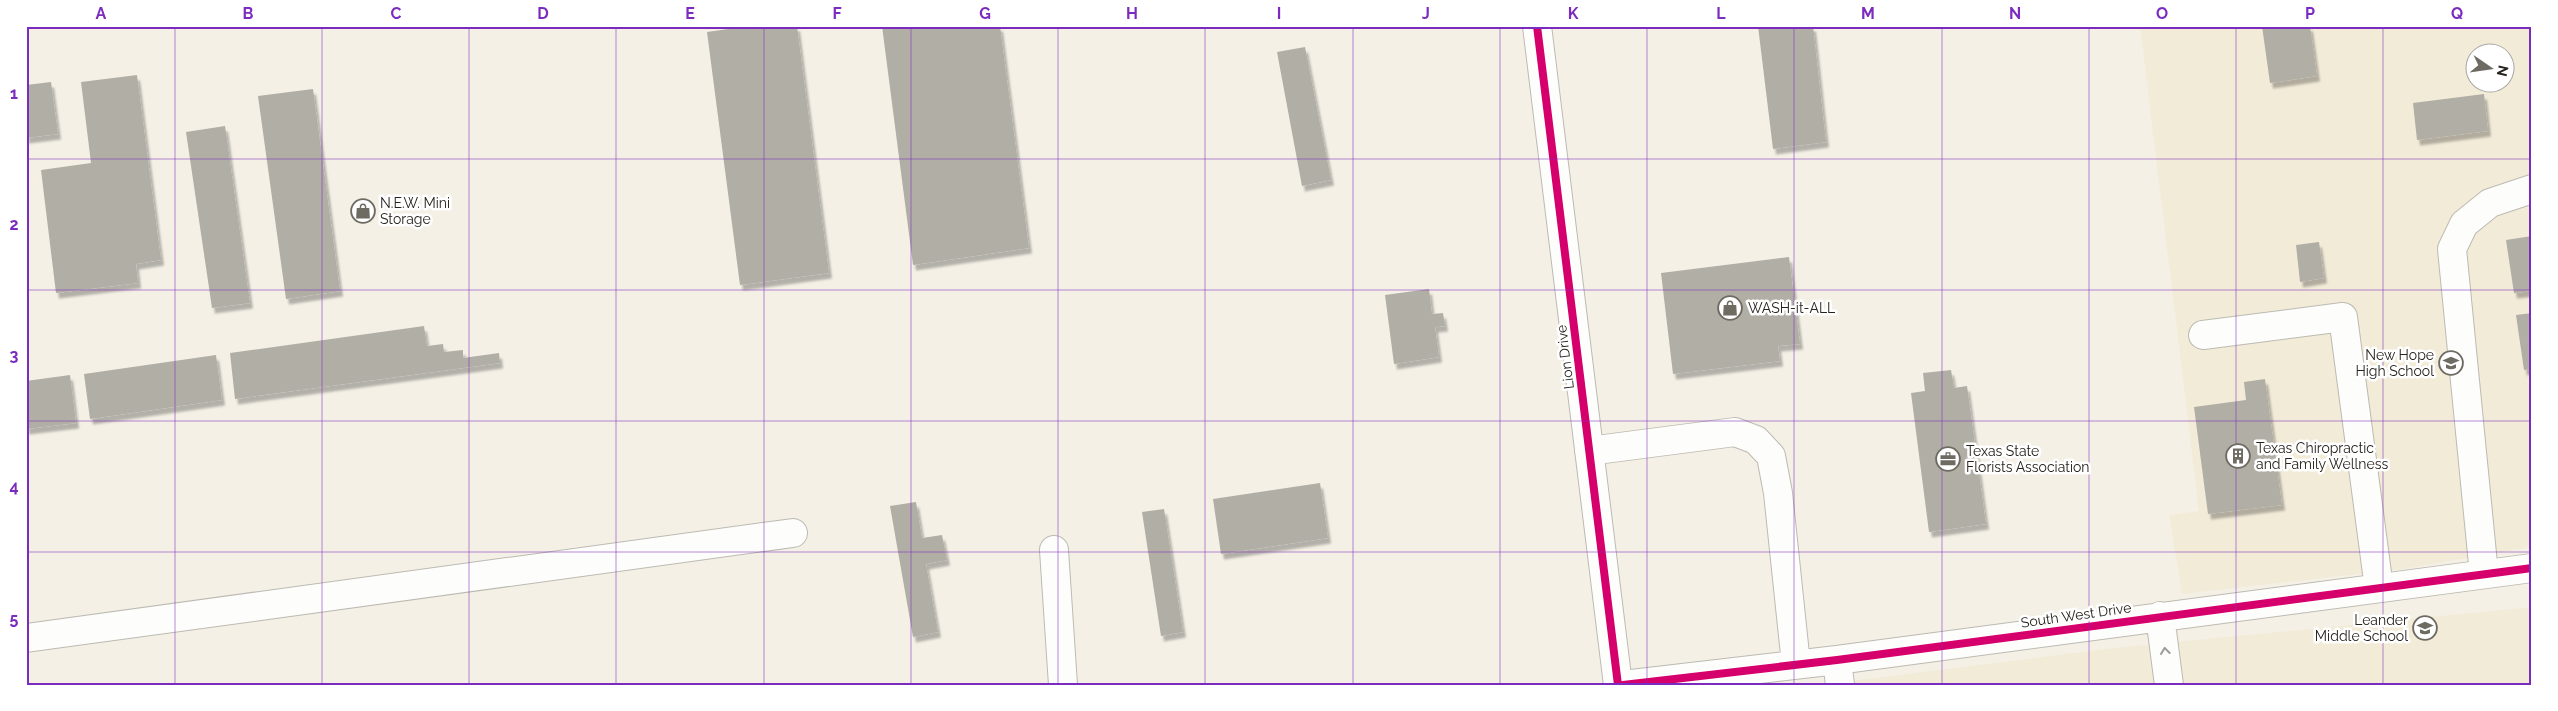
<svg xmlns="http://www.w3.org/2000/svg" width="2558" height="711" viewBox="0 0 2558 711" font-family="Raleway,sans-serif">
	<defs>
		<filter id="shadow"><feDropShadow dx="3" dy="5.5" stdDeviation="1" flood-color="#0004"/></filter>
	</defs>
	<rect width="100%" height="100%" fill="#f4f0e6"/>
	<path fill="#f2ebd8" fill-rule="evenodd" d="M2140,26H2532V547L2403,569L2182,594L2169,515L2199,511ZM2476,52H2506V82H2476Z
		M2532,607V685H1819L2105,649Z"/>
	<path fill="#b1aea6" filter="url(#shadow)" d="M749,26H797L829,273L740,285L707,32Z
		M882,26H1000L1029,248L913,265Z
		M1758,26H1813L1826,142L1773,149Z
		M2262,26H2310L2317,76L2270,83Z
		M1305,47L1331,180L1302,186L1277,52Z
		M137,75L161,260L136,264L138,283L56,293L41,170L91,163L81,82Z
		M51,82L58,134L26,138V85Z
		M313,89L340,291L286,299L258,96Z
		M2484,94L2488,131L2417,140L2413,103Z
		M225,126L250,303L212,308L186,132Z
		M2532,236V291L2514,293L2506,240Z
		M2319,242L2324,278L2300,282L2296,245Z
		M1789,257L1800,344L1778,346L1780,361L1673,374L1661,273Z
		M1429,289L1432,314L1443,313L1445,326L1435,327L1439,357L1394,364L1385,295Z
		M2532,313V369L2524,370L2516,315Z
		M424,326L427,346L443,344L444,352L463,350V358L499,353L500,363L235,399L230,353Z
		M216,355L222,400L90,419L84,374Z
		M1951,370L1954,388L1967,386L1986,524L1929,532L1911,393L1925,391L1923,373Z
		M70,375L76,423L26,429V381Z
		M2265,379L2282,505L2208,514L2194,407L2246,400L2244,382Z
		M1320,483L1328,538L1221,554L1213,499Z
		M916,502L922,538L942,535L947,560L926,564L938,632L913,637L890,506Z
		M1164,509L1183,632L1161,636L1142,512Z"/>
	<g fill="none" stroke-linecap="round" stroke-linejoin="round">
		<g stroke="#bcbab2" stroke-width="30">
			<path id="minor" d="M1537,26L1618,685
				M2203,335L2343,317L2379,588
				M1589,451L1735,432L1756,440L1771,456L1778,493L1796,664
				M1054,550L1063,685
				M2484,574L2452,249L2464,224L2490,203L2532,189
				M2160,616L2169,685
				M26,638L793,533
				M1837,660L1840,685
				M1623,685L1837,660L2532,568"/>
		</g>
		<use href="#minor" stroke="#fdfdfb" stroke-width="28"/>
		<g stroke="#fff" stroke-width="11">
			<path id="cycleway" d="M1537,26L1618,685
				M1623,685L1837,660L2532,568"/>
		</g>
		<use href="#cycleway" stroke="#d6006c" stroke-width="8"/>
	</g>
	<defs><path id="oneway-chevron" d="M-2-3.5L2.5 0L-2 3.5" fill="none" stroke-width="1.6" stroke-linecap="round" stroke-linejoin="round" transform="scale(1.25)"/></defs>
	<use stroke="#9c9b97" href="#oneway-chevron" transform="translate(2165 651) rotate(-97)"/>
	<path fill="none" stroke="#7b2cbf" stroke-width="1" stroke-opacity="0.55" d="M175,26V685M322,26V685M469,26V685M616,26V685M764,26V685M911,26V685M1058,26V685M1205,26V685M1353,26V685M1500,26V685M1647,26V685M1794,26V685M1942,26V685M2089,26V685M2236,26V685M2383,26V685M26,159H2532M26,290H2532M26,421H2532M26,552H2532"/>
	<defs>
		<g id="shop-ring" transform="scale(1.25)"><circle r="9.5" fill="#fff" stroke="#6e6b63" stroke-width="1.5"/><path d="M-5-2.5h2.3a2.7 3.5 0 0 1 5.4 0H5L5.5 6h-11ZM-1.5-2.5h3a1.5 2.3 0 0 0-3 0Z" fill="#6e6b63"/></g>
		<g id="school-ring" transform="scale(1.25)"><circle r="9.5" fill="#fff" stroke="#6e6b63" stroke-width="1.5"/><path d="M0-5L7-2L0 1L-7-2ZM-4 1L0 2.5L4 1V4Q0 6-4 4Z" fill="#6e6b63"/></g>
		<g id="building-ring" transform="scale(1.25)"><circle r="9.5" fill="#fff" stroke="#6e6b63" stroke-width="1.5"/><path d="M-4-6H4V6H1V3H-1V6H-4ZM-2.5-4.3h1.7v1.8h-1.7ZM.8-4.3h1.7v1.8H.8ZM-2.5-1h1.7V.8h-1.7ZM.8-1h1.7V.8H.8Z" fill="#6e6b63"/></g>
		<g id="office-ring" transform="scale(1.25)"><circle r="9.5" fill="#fff" stroke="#6e6b63" stroke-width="1.5"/><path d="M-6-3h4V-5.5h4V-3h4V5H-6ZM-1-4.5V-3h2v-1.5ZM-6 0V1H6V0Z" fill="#6e6b63"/></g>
	</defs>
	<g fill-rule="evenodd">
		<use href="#shop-ring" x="363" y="211"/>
		<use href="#shop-ring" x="1730" y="308"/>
		<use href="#school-ring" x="2451" y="363"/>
		<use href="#building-ring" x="2238" y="456"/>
		<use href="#office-ring" x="1948" y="459"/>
		<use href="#school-ring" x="2425" y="628"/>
	</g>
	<g text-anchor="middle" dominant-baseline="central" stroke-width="5" stroke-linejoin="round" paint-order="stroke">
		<g font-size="14" fill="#26231d" stroke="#fff" text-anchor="start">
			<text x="380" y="203">N.E.W. Mini<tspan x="380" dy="16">Storage</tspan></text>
			<text x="1748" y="308">WASH-it-ALL</text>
			<text x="2434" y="355" text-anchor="end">New Hope<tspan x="2434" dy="16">High School</tspan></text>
			<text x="2256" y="448">Texas Chiropractic<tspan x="2256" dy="16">and Family Wellness</tspan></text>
			<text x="1966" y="451">Texas State<tspan x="1966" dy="16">Florists Association</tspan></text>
			<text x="2408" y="620" text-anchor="end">Leander<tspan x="2408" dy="16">Middle School</tspan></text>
		</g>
		<g font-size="14" fill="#26231d" stroke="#fff">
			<text transform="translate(1565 357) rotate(-97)">Lion Drive</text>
			<text transform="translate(2076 615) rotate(-8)">South West Drive</text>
		</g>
	</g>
	<rect width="2558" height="711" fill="none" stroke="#ffffff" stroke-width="55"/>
	<g transform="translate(2490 68) rotate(103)"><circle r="24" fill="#ffffff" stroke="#a8a7a5"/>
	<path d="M0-4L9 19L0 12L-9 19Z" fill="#6e6b63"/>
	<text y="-8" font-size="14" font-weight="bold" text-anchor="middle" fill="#26231d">N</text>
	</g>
	<rect x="28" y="28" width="2502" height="656" fill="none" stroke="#7b2cbf" stroke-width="2"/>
	<g font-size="16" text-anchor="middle" font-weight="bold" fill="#7b2cbf">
		<text x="101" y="19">A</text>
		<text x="248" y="19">B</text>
		<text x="396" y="19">C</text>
		<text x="543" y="19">D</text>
		<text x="690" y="19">E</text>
		<text x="837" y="19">F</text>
		<text x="985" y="19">G</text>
		<text x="1132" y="19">H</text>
		<text x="1279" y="19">I</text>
		<text x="1426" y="19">J</text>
		<text x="1573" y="19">K</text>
		<text x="1721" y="19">L</text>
		<text x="1868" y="19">M</text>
		<text x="2015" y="19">N</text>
		<text x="2162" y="19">O</text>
		<text x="2310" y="19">P</text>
		<text x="2457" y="19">Q</text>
		<text x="14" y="99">1</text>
		<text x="14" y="230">2</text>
		<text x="14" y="361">3</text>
		<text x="14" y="492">4</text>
		<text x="14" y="624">5</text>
	</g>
</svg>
